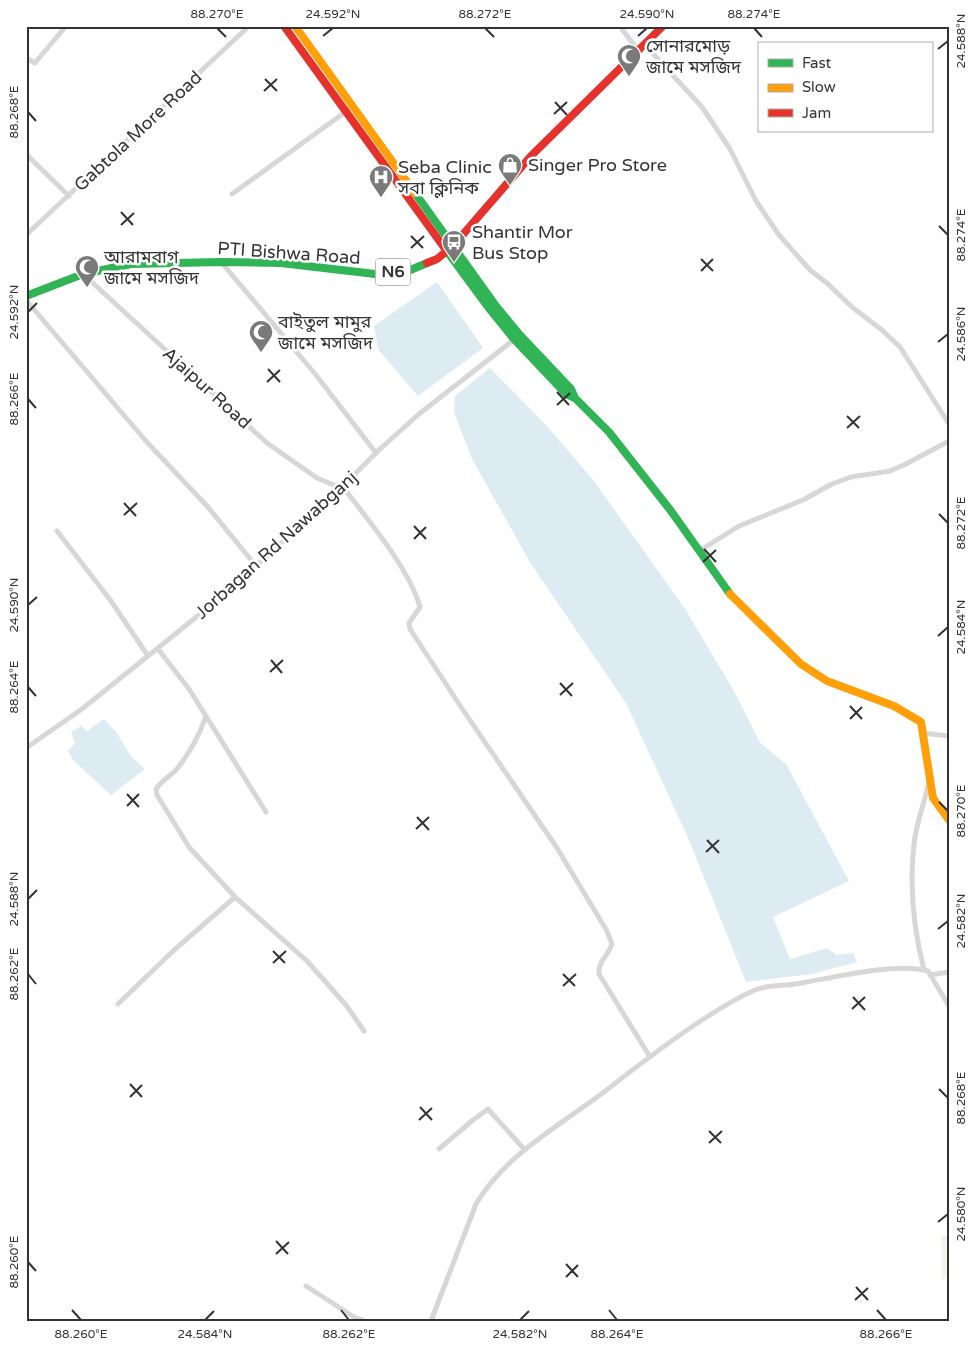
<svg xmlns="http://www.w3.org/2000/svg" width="975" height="1347" viewBox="0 0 975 1347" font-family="'Varela Round','Noto Sans Bengali',sans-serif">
	<rect width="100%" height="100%" fill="#fff"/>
	<path fill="#f1f5ed" d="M949,1235V1278L942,1279L941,1236Z"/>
	<path fill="#ddebf3" d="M437,282L483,348L418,396L378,349L374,326Z
		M490,368L546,425L594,481L685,609L734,691L760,743L786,764L849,881L773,917L790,959L827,948L837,955L853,953L857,962L812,974L746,982L689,840L626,703L531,564L472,459L454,412L455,396Z
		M104,719L116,732L130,755L145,769L111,795L74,761L68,751L75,743L71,732L81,726L87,731Z"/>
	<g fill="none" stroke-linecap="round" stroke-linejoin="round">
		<path stroke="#d7d7d7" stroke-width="5" d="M620,26L639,52
			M645,45L702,107L730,149L756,201L779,235L810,270L828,284L853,308L882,330L900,347L949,424
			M26,58L35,63L66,26
			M26,154L69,196
			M232,194L348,110
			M26,235L249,26
			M222,263L316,375L376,453
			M83,274L267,443L317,478L341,488
			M26,300L145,440L207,506L256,566
			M343,487C368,520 409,568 420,607L409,623L410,629L461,707L557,848L607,931L612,944C608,956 598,961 599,974L650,1057
			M57,531L111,601L148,656
			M699,551L739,526L803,500L832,484L851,477L890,471L906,464L949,441
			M158,649L189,689L266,812
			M206,716C199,736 190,753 176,770C170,776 161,781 156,789L157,795L189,847L235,897L307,961L346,1005L364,1031
			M923,733L949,736
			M26,748L82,709L230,590L341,488L380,449L419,414L516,338
			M924,970C914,930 909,886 914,844C916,823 925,802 929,781
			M930,975L949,972
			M118,1004L172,952L235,897
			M439,1149L473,1120L488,1109L525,1150
			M306,1286L354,1317L364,1321
			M431,1321L476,1204C505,1155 559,1126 604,1092C636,1067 668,1042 702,1020C719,1009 736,998 755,990C767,985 783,986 796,984C832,978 893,962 928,971L949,1006"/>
		<path stroke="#30b455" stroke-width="8" d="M415,193L496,306L519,334L571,389L575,398
			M446,250L488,307L514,339L566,394L575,398L609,432L671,511L730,594
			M26,296L83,274L131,264L221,262L281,263L375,274L408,271L427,263"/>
		<path stroke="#ff9f0a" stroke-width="8" d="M295,26L415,193
			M730,594L801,664L827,681L894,706L921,722L933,798L949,820"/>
		<path stroke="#e5322d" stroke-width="8" d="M284,26L446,250
			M427,263L437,259L453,246L531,156L663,26"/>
	</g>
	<path fill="none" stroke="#333" stroke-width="2" d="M217,28L226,37M485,28L494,37M754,28L762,37M323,36L333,28M638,36L647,28M938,49L948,41M265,79L277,91M264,91L277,79M555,102L567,115M28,112L36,121M554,114L567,102M121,212L133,225M121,225L134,213M939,226L948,235M411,236L423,248M411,248L424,236M701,259L713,271M701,271L713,259M28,312L37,303M938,342L948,334M268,369L280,382M267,382L280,370M557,392L569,405M28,399L36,408M557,405L570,393M847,416L859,428M847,428L860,416M124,503L136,516M939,514L948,523M124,515L137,503M414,526L426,539M414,539L426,527M704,549L716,562M703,562L716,550M28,605L37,597M938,636L948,627M271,660L282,673M270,672L283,660M560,683L572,696M28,687L36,696M560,695L573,683M850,706L862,719M850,719L862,707M127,794L139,807M939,802L948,811M127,806L139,794M417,817L429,830M416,829L429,817M707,840L719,853M706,852L719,840M28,899L37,890M938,929L948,921M273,951L285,963M273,963L286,951M28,974L36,984M563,974L575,986M563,986L576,974M853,997L865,1010M852,1009L865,997M130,1084L142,1097M939,1089L948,1098M130,1097L142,1085M420,1107L432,1120M419,1120L432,1108M709,1131L721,1143M709,1143L722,1131M938,1222L948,1214M276,1241L288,1254M276,1254L289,1242M28,1262L36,1271M566,1264L578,1277M566,1277L578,1265M856,1287L868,1300M855,1300L868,1288M72,1310L81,1320M341,1310L349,1320M609,1310L617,1320M877,1310L886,1320M205,1320L214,1311M520,1320L529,1311"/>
	<defs>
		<g id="mosque-pin" transform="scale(1.25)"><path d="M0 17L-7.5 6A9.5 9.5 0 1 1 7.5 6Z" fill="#7a7a7a" stroke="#fff"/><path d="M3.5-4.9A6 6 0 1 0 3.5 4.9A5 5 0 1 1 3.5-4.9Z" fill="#fff"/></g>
		<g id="shop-pin" transform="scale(1.25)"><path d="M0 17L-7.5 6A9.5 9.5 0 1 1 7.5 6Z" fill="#7a7a7a" stroke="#fff"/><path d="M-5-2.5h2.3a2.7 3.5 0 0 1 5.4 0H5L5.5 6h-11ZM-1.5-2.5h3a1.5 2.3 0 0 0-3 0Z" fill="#fff"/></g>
		<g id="hospital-pin" transform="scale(1.25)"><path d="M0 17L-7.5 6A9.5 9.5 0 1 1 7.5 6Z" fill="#7a7a7a" stroke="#fff"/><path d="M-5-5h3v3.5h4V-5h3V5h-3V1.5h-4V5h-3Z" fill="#fff"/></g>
		<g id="bus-pin" transform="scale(1.25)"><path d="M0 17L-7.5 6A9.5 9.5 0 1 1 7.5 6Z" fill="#7a7a7a" stroke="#fff"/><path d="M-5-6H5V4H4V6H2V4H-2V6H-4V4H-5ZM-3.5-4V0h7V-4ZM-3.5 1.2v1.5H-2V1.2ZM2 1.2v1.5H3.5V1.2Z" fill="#fff"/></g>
	</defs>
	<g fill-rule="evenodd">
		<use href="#mosque-pin" x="629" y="56"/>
		<use href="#shop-pin" x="510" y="165"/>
		<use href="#hospital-pin" x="381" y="177"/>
		<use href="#bus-pin" x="454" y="242"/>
		<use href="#mosque-pin" x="87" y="267"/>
		<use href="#mosque-pin" x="261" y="332"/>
	</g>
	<g text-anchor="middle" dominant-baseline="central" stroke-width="5" stroke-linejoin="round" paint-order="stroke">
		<rect fill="#fff" stroke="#707070" stroke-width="1" x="375.5" y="258.5" width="35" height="27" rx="4"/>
		<g font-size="16" font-weight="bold" fill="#333">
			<text x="393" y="272">N6</text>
		</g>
		<g font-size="18" fill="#333" stroke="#fff" text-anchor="start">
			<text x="646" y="46">সোনারমোড়<tspan x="646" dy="21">জামে মসজিদ</tspan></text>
			<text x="528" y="165">Singer Pro Store</text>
			<text x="398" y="167">Seba Clinic<tspan x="398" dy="21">সবা ক্লিনিক</tspan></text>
			<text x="472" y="232">Shantir Mor<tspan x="472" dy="21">Bus Stop</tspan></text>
			<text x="104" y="257">আরামবাগ<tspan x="104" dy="21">জামে মসজিদ</tspan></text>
			<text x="278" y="322">বাইতুল মামুর<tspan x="278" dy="21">জামে মসজিদ</tspan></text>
		</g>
		<g font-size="18" fill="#333" stroke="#fff">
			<text transform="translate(138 131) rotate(-43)">Gabtola More Road</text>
			<text transform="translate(289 253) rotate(4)">PTI Bishwa Road</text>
			<text transform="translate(207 388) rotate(42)">Ajaipur Road</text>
			<text transform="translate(276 545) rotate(-42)">Jorbagan Rd Nawabganj</text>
		</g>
	</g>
	<rect width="975" height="1347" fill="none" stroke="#ffffff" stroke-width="55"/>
	<rect x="758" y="42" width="175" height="90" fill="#ffffff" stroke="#adadad"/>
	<rect x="768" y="59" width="25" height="8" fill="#30b455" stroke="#adadad"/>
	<text x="802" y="68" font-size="15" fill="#333333">Fast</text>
	<rect x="768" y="84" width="25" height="8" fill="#ff9f0a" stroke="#adadad"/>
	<text x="802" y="92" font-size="15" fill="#333333">Slow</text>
	<rect x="768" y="109" width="25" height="8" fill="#e5322d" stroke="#adadad"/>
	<text x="802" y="118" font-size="15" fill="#333333">Jam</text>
	<rect x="28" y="28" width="920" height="1292" fill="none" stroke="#333" stroke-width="2"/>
	<g font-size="12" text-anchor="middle" fill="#333">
		<text x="217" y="18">88.270°E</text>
		<text x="333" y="18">24.592°N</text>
		<text x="485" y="18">88.272°E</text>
		<text x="647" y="18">24.590°N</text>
		<text x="754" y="18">88.274°E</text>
		<text transform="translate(961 41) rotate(-90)" y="4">24.588°N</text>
		<text transform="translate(14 112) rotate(-90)" y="4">88.268°E</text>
		<text transform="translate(961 235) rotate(-90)" y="4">88.274°E</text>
		<text transform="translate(14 312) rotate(-90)" y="4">24.592°N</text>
		<text transform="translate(961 334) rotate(-90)" y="4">24.586°N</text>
		<text transform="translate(14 399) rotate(-90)" y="4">88.266°E</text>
		<text transform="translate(961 523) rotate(-90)" y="4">88.272°E</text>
		<text transform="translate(14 605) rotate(-90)" y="4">24.590°N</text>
		<text transform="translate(961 627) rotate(-90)" y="4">24.584°N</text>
		<text transform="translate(14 687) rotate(-90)" y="4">88.264°E</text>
		<text transform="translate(961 811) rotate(-90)" y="4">88.270°E</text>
		<text transform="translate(14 899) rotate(-90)" y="4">24.588°N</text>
		<text transform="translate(961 921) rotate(-90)" y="4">24.582°N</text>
		<text transform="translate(14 974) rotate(-90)" y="4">88.262°E</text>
		<text transform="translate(961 1098) rotate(-90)" y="4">88.268°E</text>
		<text transform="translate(961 1214) rotate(-90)" y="4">24.580°N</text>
		<text transform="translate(14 1262) rotate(-90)" y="4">88.260°E</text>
		<text x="81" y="1338">88.260°E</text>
		<text x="205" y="1338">24.584°N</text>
		<text x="349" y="1338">88.262°E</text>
		<text x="520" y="1338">24.582°N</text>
		<text x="617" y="1338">88.264°E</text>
		<text x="886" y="1338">88.266°E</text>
	</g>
</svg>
